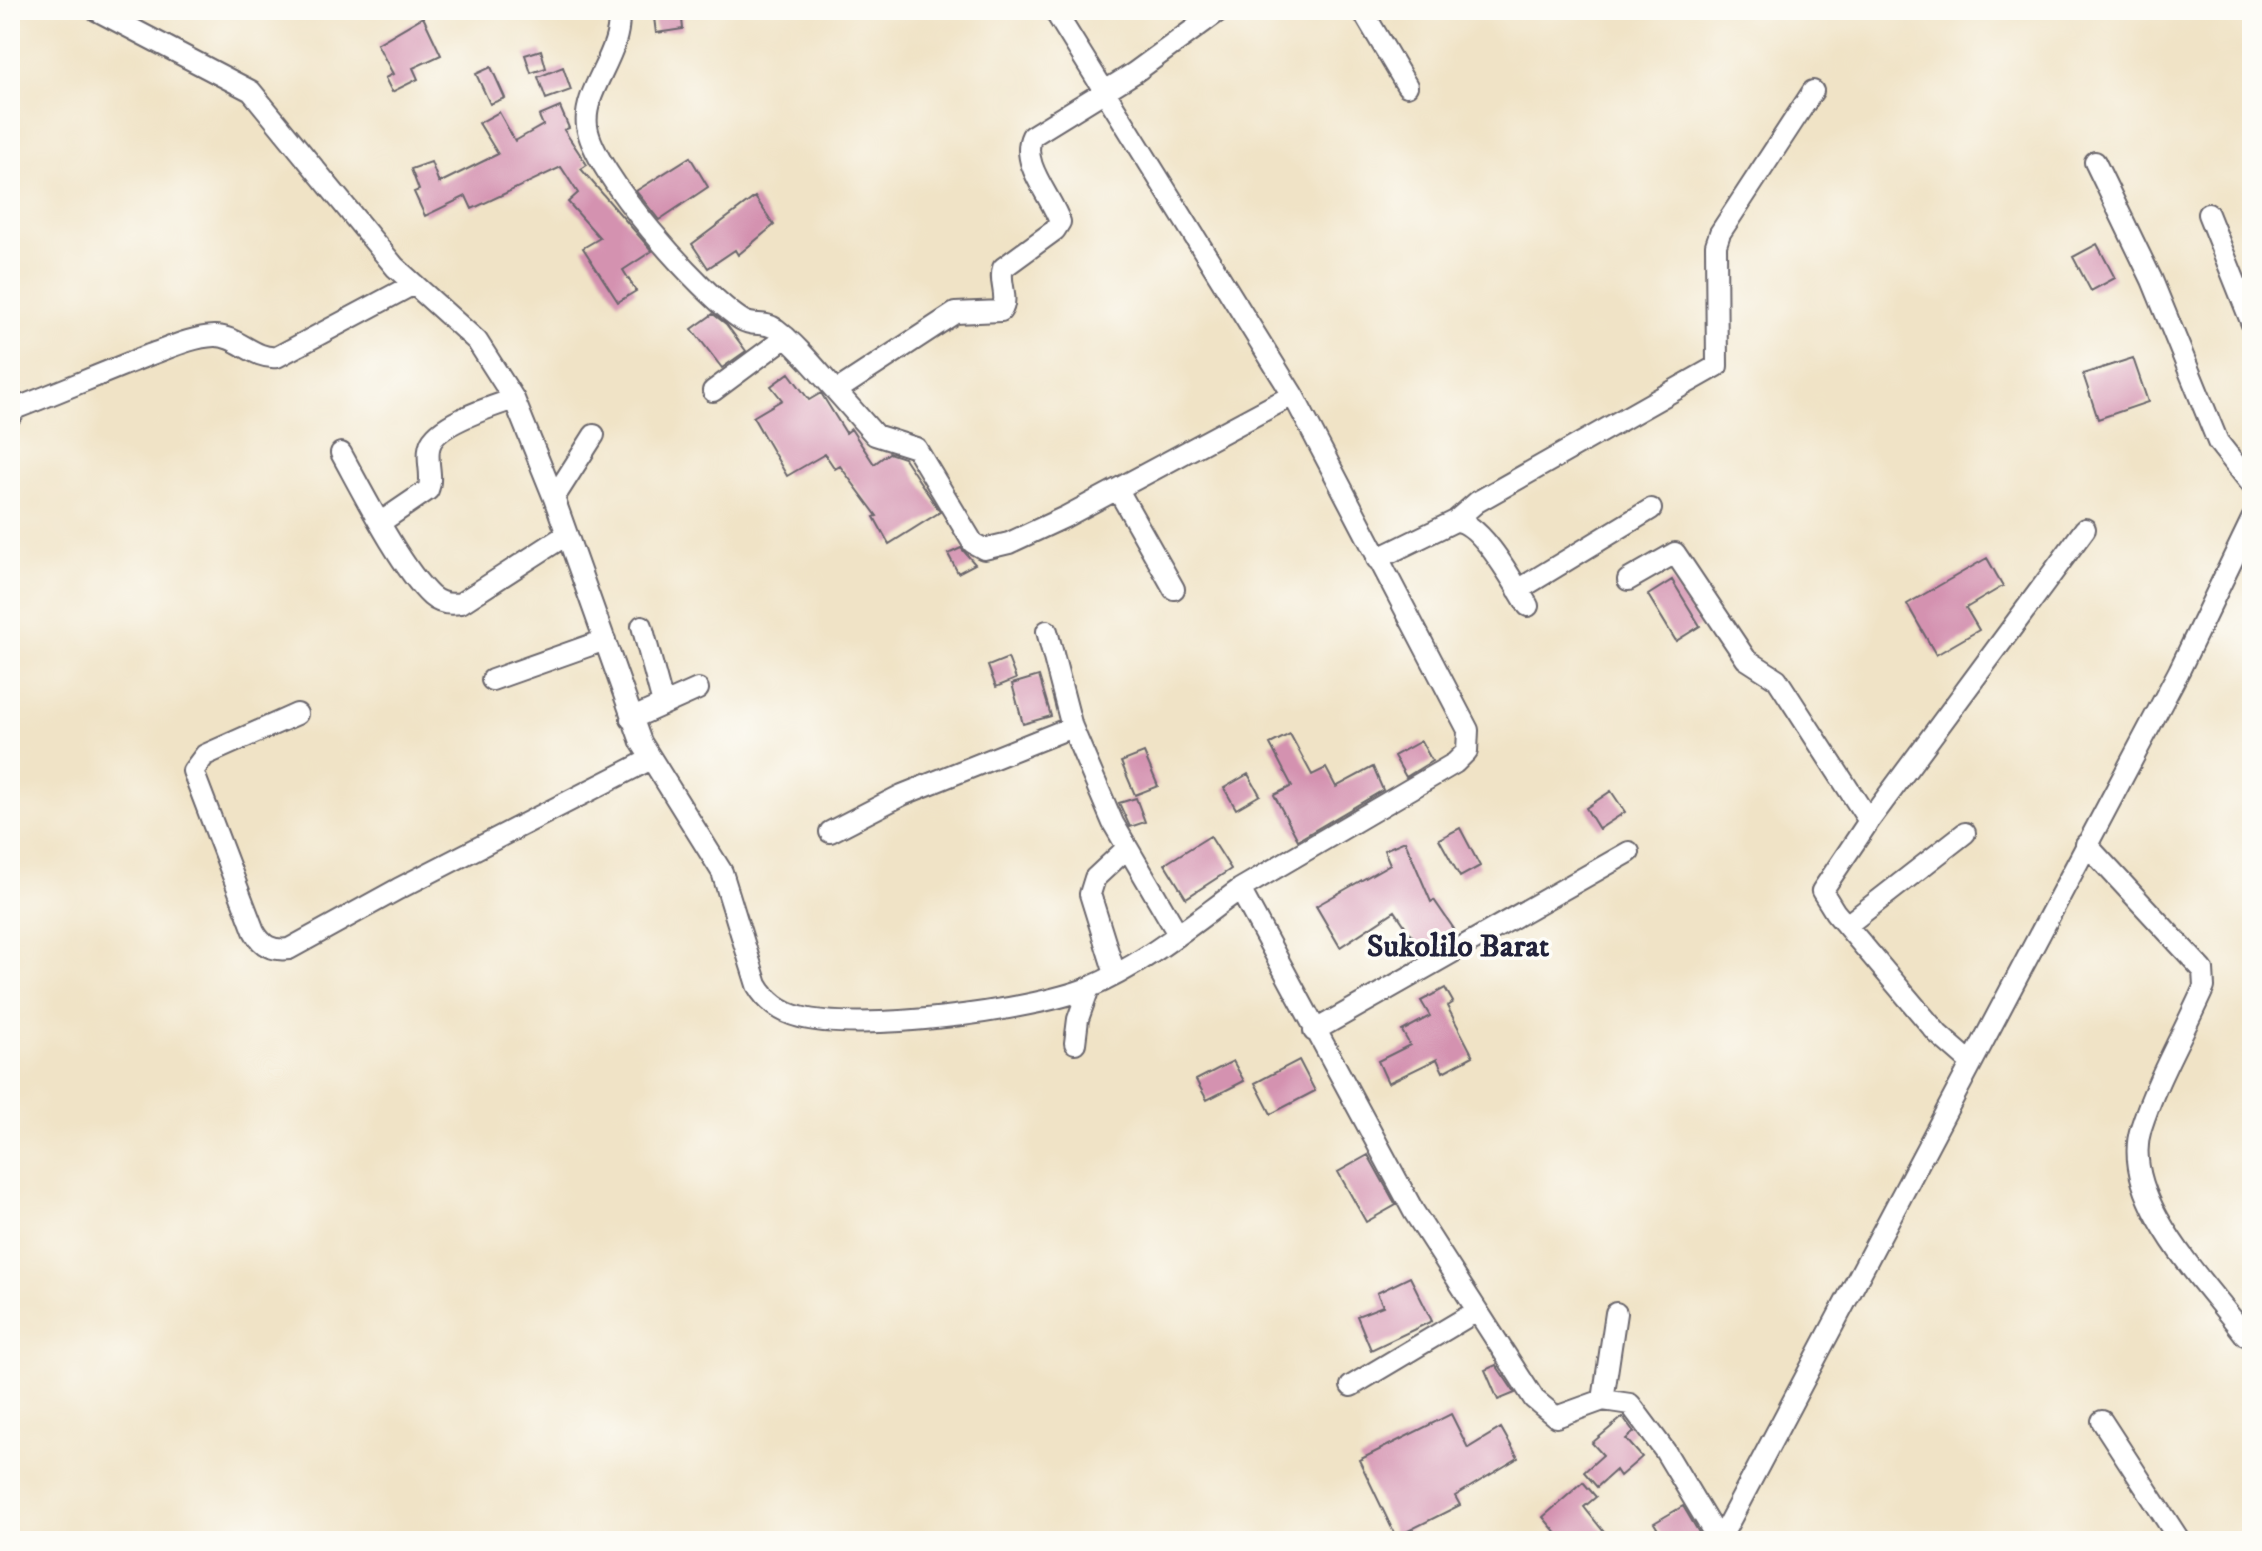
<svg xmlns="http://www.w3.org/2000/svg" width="2262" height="1551" viewBox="0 0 2262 1551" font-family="'IM FELL DW Pica',serif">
	<rect width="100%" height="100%" fill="#fdfcf7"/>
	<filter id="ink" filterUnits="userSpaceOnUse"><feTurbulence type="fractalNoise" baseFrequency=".0125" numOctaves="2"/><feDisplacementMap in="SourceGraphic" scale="16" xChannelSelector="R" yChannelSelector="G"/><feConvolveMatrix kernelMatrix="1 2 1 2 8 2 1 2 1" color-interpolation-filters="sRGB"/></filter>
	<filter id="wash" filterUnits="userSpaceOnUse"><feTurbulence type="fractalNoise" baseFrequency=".006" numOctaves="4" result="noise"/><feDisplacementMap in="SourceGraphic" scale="32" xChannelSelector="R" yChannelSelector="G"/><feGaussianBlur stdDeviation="1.8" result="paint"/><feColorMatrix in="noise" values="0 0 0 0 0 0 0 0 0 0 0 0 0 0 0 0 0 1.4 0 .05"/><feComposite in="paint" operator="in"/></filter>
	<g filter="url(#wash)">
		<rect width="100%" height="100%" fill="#f0e3c6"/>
		<g id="blocks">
			<path fill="#d492b0" d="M653,10H681L683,29L656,33Z
				M423,17L441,55L413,68L418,79L392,92L385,78L393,74L377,44Z
				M541,50L546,68L531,73L525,55Z
				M491,67L505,98L490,104L476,74Z
				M563,67L571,90L546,99L538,77Z
				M560,107L569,128L564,130L587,165L581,169L652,251L623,270L636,291L618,302L583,248L600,238L568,202L578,193L561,167L472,209L466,196L425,216L414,192L419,190L411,169L431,162L439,183L498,154L479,123L499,112L515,141L543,125L539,116Z
				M690,157L708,187L659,220L636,191Z
				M755,197L774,225L738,255L735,250L708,268L692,244Z
				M2097,244L2115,278L2091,291L2073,257Z
				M713,314L726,324L746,351L722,368L692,329Z
				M2133,358L2148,402L2098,419L2083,374Z
				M789,373L809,400L821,393L846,433L851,429L874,464L889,453L904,458L940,512L889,544L874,517L877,516L840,466L835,469L825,454L787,476L753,417L782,400L771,386Z
				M961,548L975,564L958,573L948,554Z
				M1987,558L2003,586L1966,608L1979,630L1936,655L1907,604Z
				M1672,580L1700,626L1676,641L1648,595Z
				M1008,658L1016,679L996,687L988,666Z
				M1039,676L1051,716L1023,724L1012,684Z
				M1290,734L1312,775L1326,768L1336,787L1373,767L1383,790L1298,840L1274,795L1292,786L1270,744Z
				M1421,741L1432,761L1406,777L1394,756Z
				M1144,753L1158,786L1135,795L1121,762Z
				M1248,774L1260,795L1236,809L1224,788Z
				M1611,791L1625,812L1599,829L1586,808Z
				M1136,798L1145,822L1130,827L1119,803Z
				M1460,828L1480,866L1460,877L1439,839Z
				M1210,836L1231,869L1186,898L1165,864Z
				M1405,841L1431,902L1434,900L1454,929L1422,951L1395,911L1340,947L1316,906L1390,864L1384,850Z
				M1445,988L1453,1002L1447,1006L1473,1056L1443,1072L1437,1059L1388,1083L1378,1061L1410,1045L1402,1031L1430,1016L1421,1001Z
				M1299,1060L1315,1091L1271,1114L1255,1083Z
				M1233,1061L1244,1081L1207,1100L1196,1080Z
				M1368,1155L1396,1205L1366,1222L1338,1172Z
				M1410,1277L1432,1321L1371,1350L1357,1316L1383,1306L1377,1293Z
				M1496,1365L1515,1393L1498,1400L1485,1370Z
				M1451,1414L1468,1448L1501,1428L1518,1458L1455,1496L1460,1505L1396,1537L1359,1460Z
				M1623,1417L1634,1432L1626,1439L1642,1457L1620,1476L1616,1470L1597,1487L1584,1472L1603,1455L1592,1443Z
				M1583,1482L1596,1497L1584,1507L1611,1541H1563L1543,1517Z
				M1683,1506L1704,1541H1665L1654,1523Z"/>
		</g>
	</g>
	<g filter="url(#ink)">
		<use href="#blocks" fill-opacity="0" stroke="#6a666c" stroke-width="2"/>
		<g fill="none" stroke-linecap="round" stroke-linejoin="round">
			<g stroke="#6a666c" stroke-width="24">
				<path id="minor" d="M96,10L251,91L395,267L477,341L514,399L554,498L641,742L722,872L757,985C766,1001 782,1013 800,1017C858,1033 1031,1011 1088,988C1142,966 1193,923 1240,889L1414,1212L1534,1399L1556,1417L1603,1400L1630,1404L1665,1451L1719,1541
					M618,10C625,52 582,89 587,126C592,172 702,295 742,320C753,327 765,321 776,329C798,346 817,370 836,391
					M1054,10L1293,395L1468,730L1467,751L1455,763L1240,889
					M1220,10L1134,73L1032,136C1019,163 1052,197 1060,222L1055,230L1003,268C998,282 1010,298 1001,311L955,313L836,391L875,435L916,448L973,543L984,549L1009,543L1065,517L1293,395
					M1362,10L1407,86
					M2095,162L2152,280L2218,442L2252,485
					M2208,214L2252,324
					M713,391L786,337
					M10,416L17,408C61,391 105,372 149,355C169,348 192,337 214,336C237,335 254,360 277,357L414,284
					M341,453C362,491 401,568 431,596C440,604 450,605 461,603L566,535
					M1118,490L1174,589
					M554,498L594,435
					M1455,521L1477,502L1717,366L1716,245L1720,233L1813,91
					M381,522L428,490C434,476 425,459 430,445C437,423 494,406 514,399
					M1377,559L1455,521C1481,521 1515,585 1528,606
					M1628,580L1675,553L1746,659L1777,679L1869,821
					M1518,590L1651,509
					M642,626L663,704
					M1047,631L1072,727L1113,823L1178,934
					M492,680L605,640
					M297,714L205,755L193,771L254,931C262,946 272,951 289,949L398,889L651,759
					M631,719L698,689
					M830,832L902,795L1072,727
					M2086,844L2203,970L2204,987C2184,1033 2156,1080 2141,1128C2119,1198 2206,1283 2245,1335
					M1847,925L1965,833
					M1115,974L1090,894L1095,878L1126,849
					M1314,1031L1629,852
					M1075,1043L1078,1019L1089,988
					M1970,1062L1938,1034L1835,912L1822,891L1869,821L2085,529
					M1351,1386L1477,1311
					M1603,1400L1616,1313
					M2102,1421L2180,1541
					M1719,1541L2179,671L2252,519"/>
			</g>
			<use href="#minor" stroke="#fff" stroke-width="20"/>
		</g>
	</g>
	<g text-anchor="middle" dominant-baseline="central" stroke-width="7" stroke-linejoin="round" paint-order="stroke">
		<g font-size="32" font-weight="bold" fill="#22223b" stroke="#fdfcf7">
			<text x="1458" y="947">Sukolilo Barat</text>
		</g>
	</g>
	<rect width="2262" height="1551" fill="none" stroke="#fdfcf7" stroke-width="40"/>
</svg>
